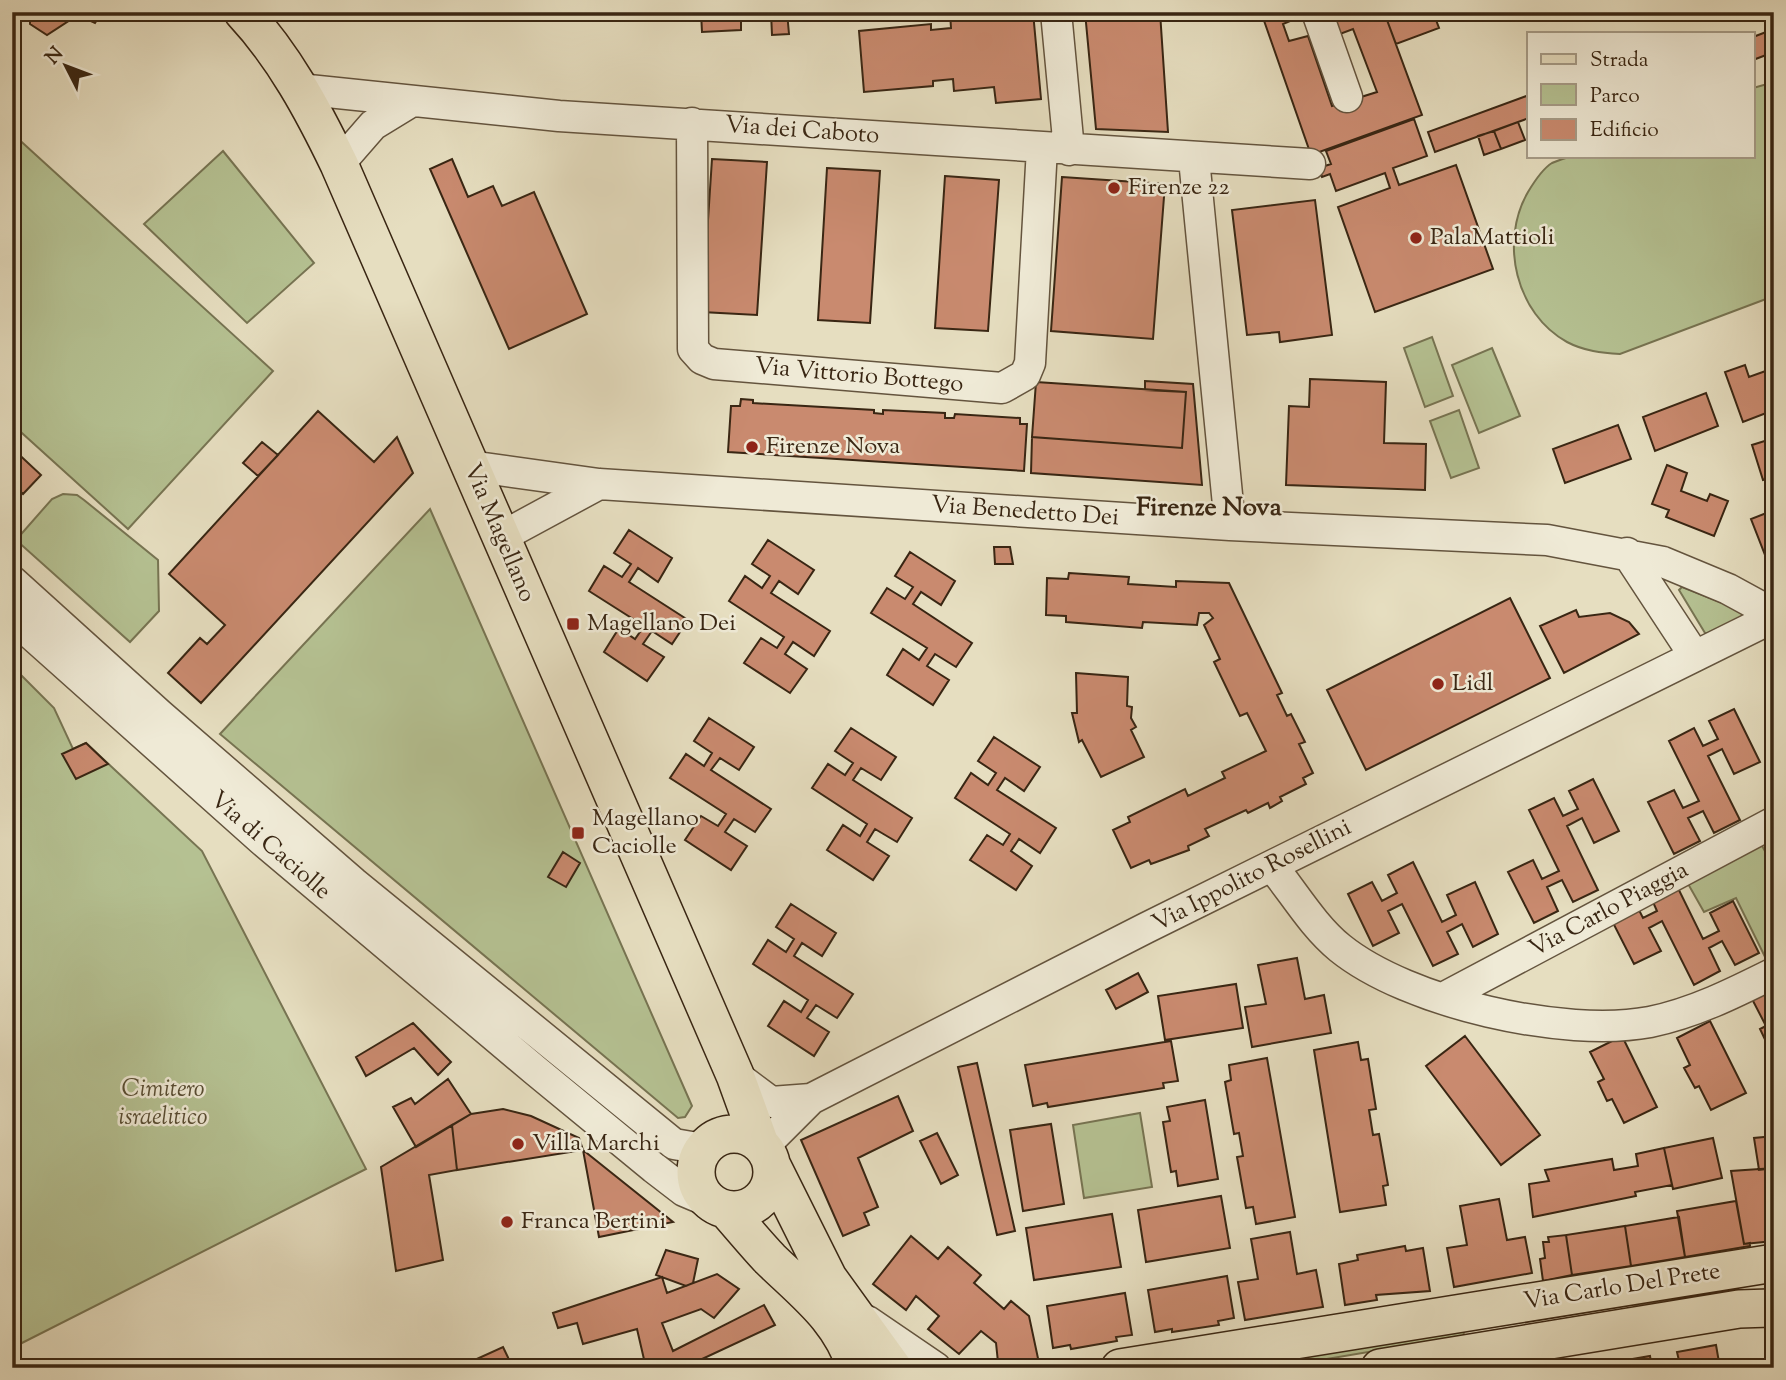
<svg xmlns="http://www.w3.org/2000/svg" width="1786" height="1380" viewBox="0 0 1786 1380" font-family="'Sorts Mill Goudy',serif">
	<rect width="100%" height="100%" fill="#e6dec0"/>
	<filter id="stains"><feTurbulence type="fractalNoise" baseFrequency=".00286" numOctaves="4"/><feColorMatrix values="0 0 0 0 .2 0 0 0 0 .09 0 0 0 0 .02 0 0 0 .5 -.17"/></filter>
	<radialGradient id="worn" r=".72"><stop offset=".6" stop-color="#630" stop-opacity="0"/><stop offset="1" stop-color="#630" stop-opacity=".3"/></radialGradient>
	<path fill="#b5c192" stroke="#777452" stroke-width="2" d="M1774,82V296L1620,354C1602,353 1584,351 1567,342C1516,314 1499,242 1528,192C1534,182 1542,169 1552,163C1558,160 1566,158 1572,156H1753V88Z
		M14,135L273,371L128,529L12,424Z
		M223,151L314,263L247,323L144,224Z
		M1432,337L1453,396L1425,407L1404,348Z
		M1492,348L1520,416L1479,433L1452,365Z
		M1459,410L1479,468L1451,478L1430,421Z
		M63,494L77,495L84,500L158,560L159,611L130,642L16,540L52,499Z
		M430,509L692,1106L685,1117L678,1118L220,734Z
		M1682,587L1746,612V615L1710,633H1705L1679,590Z
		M12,666L54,708L73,749L86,743L202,851L366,1169L12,1348Z
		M1757,837L1774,867V968L1771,969L1736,898L1704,912L1683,875Z
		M1140,1113L1152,1187L1084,1198L1073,1125Z
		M1463,1327L1464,1336L1273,1368H1251L1250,1362Z"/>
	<path fill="#c98a6f" stroke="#392613" stroke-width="2" d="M30,12H102L95,23L78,15L47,35L30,24Z
		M444,12H530L445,19Z
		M701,12L741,13V30L702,32Z
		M771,12H787L789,34L772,35Z
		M950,12H1033L1041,99L996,103L994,87L954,91L953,79L933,81V86L864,92L859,31L931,24V30L951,28Z
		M1085,12H1160L1168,132L1096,129Z
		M1261,12H1311L1283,24L1289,41L1308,36L1332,106L1377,92L1353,29L1340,34L1332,12H1384L1422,115L1311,155Z
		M1384,12H1433L1439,28L1396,44Z
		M1774,29V52L1753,60V37Z
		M1529,95V118L1435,152L1428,132Z
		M1414,119L1427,156L1393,168L1399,185L1456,165L1493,269L1375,312L1338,207L1390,188L1385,173L1336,191L1330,174L1322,177L1318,168L1331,164L1326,151Z
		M1518,122L1525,140L1501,149L1494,131Z
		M1494,131L1501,149L1484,155L1478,136Z
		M452,159L468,197L493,186L502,206L534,192L587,314L509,349L430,169Z
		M712,159L767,162L757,315L702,312Z
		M827,168L880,171L870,323L818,320Z
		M945,176L999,180L988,331L935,328Z
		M1062,177L1165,184L1153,339L1051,331Z
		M1315,200L1332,335L1280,342L1279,332L1247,335L1232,210Z
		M1745,365L1749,377L1774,368V410L1743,422L1725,372Z
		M1310,379L1386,382L1384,443L1426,444L1425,490L1286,485L1289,406L1309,407Z
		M1145,381L1193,384L1202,485L1031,473L1032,437L1182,448L1186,392L1145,390Z
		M1036,382L1186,392L1182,448L1032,437Z
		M1706,393L1718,426L1655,451L1643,417Z
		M741,399L753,400V403L874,410V413L883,414V410L945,413V418H954L955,414L1020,418V424H1027L1024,471L728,452L731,406H740Z
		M318,411L374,462L397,437L413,473L201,703L168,673L200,638L207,644L225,625L169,574Z
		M1618,425L1631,459L1565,483L1553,449Z
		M1774,438V477L1763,480L1752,445Z
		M262,442L278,455L258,476L243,463Z
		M12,448L41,475L23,494L12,484Z
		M1667,465L1687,473L1681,491L1707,501L1710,494L1728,501L1714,536L1666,517L1669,510L1652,504Z
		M1774,510V558L1767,560L1751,519Z
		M629,530L672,558L658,582L638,568L629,582L688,620L672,644L652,631L643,644L664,657L647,681L604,652L619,628L635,639L644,626L589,591L604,566L622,577L631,564L614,553Z
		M768,540L814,570L798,594L779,581L771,593L830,631L814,656L793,642L785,654L807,669L790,693L744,663L761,638L777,648L784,637L729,601L745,576L762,588L770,576L752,564Z
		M994,547H1010L1013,564H995Z
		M910,552L955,581L941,605L921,592L913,604L972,643L956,667L935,654L927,666L949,680L933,705L887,675L903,649L919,660L927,648L871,613L887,588L905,599L913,587L895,576Z
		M1069,573L1129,577L1128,584L1176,587V581L1229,583L1282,693L1277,695L1287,716L1291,714L1305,742L1299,744L1313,773L1303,778L1306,784L1280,797L1282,801L1270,808L1268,803L1248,813L1246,810L1205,829L1209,836L1188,846L1189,850L1151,864L1149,860L1131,868L1113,830L1130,822L1128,817L1185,789L1188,796L1225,778L1222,772L1266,751L1247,713L1240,716L1214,662L1220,659L1204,625L1213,618L1209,613H1199L1197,625L1143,622L1142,628L1066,622V616L1046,615L1047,578L1068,579Z
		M1510,598L1550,678L1366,770L1327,690Z
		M1576,610L1579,617L1610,613L1629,622L1639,634L1564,673L1540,626Z
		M1076,673L1128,677L1127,706L1132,707L1131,718L1136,727L1131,730L1144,757L1101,777L1082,740L1079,742L1072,713H1077Z
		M1734,709L1760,762L1734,774L1722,749L1708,756L1740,820L1714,833L1703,811L1688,818L1700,841L1674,854L1648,802L1674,790L1683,808L1699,801L1669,741L1694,728L1703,746L1718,739L1709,721Z
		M709,718L754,747L739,770L720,758L711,770L771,809L755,832L734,819L725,832L747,846L731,870L685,840L701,816L718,826L726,814L670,778L686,754L704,766L712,753L694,741Z
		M851,728L896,757L881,780L861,768L853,780L912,818L897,842L875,829L867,842L889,856L873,880L827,850L843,825L860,836L867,824L812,788L828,764L845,775L853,763L835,751Z
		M994,737L1040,767L1024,791L1005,778L997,790L1056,828L1040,853L1019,839L1011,851L1032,866L1016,890L970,860L987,835L1003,845L1010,834L955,798L971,773L988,785L996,773L978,761Z
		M86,743L108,764L76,779L62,754Z
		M1593,779L1619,831L1594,843L1582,818L1567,826L1598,890L1573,902L1562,880L1547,887L1558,911L1534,923L1508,872L1533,860L1542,879L1559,871L1529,810L1554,798L1563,816L1578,809L1569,791Z
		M1774,834V855L1765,839Z
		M563,852L580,863L566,887L548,877Z
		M1413,862L1442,922L1456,915L1447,895L1475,882L1498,934L1473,947L1462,924L1447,932L1458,954L1433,966L1402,904L1388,911L1399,933L1373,946L1348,894L1372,882L1382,901L1397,893L1388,875Z
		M1674,880L1703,939L1719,931L1710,913L1733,901L1759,953L1735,965L1722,941L1709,948L1720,971L1694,985L1662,921L1649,928L1661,951L1634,964L1608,913L1634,900L1643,918L1657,911L1649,893Z
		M791,904L836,933L822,956L802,943L794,956L853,994L837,1018L816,1005L807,1018L829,1032L814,1056L768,1026L784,1001L801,1012L808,1000L753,964L768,940L786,952L794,939L776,927Z
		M1297,958L1305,999L1324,995L1331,1033L1252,1047L1245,1007L1266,1004L1258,965Z
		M1138,973L1148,992L1116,1009L1106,990Z
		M1236,984L1243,1028L1165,1040L1158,996Z
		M1774,988V1046L1769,1048L1760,1029L1766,1026L1752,999Z
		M1710,1021L1746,1093L1711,1110L1699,1086L1695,1088L1684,1068L1690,1065L1677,1038Z
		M413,1023L451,1062L438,1075L414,1048L366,1076L356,1057Z
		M1465,1036L1540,1135L1501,1165L1426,1066Z
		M1622,1036L1657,1107L1624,1123L1612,1099L1607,1101L1598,1082L1604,1079L1590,1052Z
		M1171,1041L1178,1081L1163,1083L1164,1088L1048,1107L1047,1103L1033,1106L1025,1065Z
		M1358,1042L1361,1060L1368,1059L1376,1109L1369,1110L1373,1135L1379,1134L1388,1185L1383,1186L1386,1205L1340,1212L1314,1050Z
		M1267,1058L1295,1217L1256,1224L1253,1207L1246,1208L1237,1157L1243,1156L1239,1133L1234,1134L1225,1082L1231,1080L1229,1065Z
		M977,1063L1015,1231L997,1235L958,1067Z
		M448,1079L471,1114L416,1147L393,1107L411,1098L415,1104Z
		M898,1096L913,1131L858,1158L878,1207L864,1213L869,1225L843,1236L801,1140Z
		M1205,1100L1218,1179L1178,1186L1176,1171L1171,1172L1163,1122L1170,1121L1167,1107Z
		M503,1109L531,1116L579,1138L583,1150L457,1170L452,1125L471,1114Z
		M1051,1124L1064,1204L1023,1211L1010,1130Z
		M452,1125L457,1170L429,1175L443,1260L396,1271L381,1167Z
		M937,1133L958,1175L941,1184L920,1141Z
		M1774,1136V1168L1759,1170L1754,1138Z
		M1713,1138L1722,1178L1673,1189L1664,1148Z
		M1664,1148L1672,1185L1635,1192L1636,1196L1533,1217L1529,1184L1549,1181L1545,1170L1612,1159L1614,1170L1638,1166L1636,1154Z
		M583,1150L673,1222L599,1237Z
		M1774,1168V1241L1744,1244L1731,1171Z
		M1221,1196L1230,1248L1146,1262L1138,1210Z
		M1499,1199L1507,1240L1525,1237L1532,1273L1454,1287L1447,1248L1467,1245L1460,1206Z
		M1736,1201L1744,1244L1750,1243V1246L1685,1257L1677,1211Z
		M1112,1214L1121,1267L1034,1280L1026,1228Z
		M1679,1217L1685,1257L1631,1266L1625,1226Z
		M1625,1226L1631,1266L1572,1275L1566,1235Z
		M1290,1232L1297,1274L1316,1270L1323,1307L1245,1320L1238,1282L1258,1279L1251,1239Z
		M1566,1235L1572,1275L1543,1281L1540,1259L1545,1258L1543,1242H1549L1548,1237Z
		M911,1236L938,1259L948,1247L981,1275L974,1283L1004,1309L1011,1301L1029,1316L1039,1363L998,1362L996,1343L981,1331L959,1354L928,1329L939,1316L916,1296L906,1310L873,1284Z
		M1405,1246L1406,1251L1423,1248L1430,1291L1376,1295L1377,1300L1345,1305L1339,1264L1358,1260L1357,1255Z
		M666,1250L698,1259L693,1283L686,1286L656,1275Z
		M717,1274L739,1289L714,1318L701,1309L662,1323L673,1351L764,1305L775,1325L700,1360L674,1368H646L637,1329L583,1344L577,1323L558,1328L553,1313L662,1277L667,1293Z
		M1227,1276L1234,1318L1218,1321L1219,1325L1172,1332V1329L1155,1332L1148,1290Z
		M1125,1293L1132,1335L1116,1337L1117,1341L1071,1349L1070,1345L1053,1348L1047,1306Z
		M1716,1345L1720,1368H1675L1680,1365L1677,1352Z
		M503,1347L513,1368H457Z
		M12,1348L24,1368H12Z
		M1650,1356L1652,1368H1581Z"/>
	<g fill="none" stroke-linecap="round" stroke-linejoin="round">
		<g stroke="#64543e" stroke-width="33">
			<path id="minor" d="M1056,12L1069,150
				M1317,12L1347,97
				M299,89L559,116L1310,164
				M692,123L693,349L702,359L714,364L1002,388L1025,375L1030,363L1042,148
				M1194,159L1230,525
				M339,164L373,125L409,103
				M470,466L599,484L1230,525L1547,540L1663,562L1728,589L1774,614
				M501,537L599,484
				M1627,553L1694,655
				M12,581L159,714L354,883L674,1144L703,1149
				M12,617L263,841L536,1071L654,1168L684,1191L710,1202
				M1272,866C1294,893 1313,926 1340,948C1408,1003 1564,1038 1650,1022C1694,1013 1734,993 1774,973
				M1443,998L1774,822
				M735,1075L771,1102L811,1099
				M763,1147L811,1099L1146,928L1774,617
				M867,1321L936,1368"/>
		</g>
		<g stroke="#392613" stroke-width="40">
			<path id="major" d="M243,12C284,56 313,110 339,164L735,1075L760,1144
				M696 1172a38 38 0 1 1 76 0a38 38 0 1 1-76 0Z
				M772,1166L828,1278L893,1368
				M727,1210C741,1226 755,1243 770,1259C805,1293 841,1319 856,1368
				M1120,1368L1774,1263
				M1380,1368L1739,1309L1770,1308"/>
		</g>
		<use href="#minor" stroke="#efead6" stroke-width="30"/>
		<use href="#major" stroke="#e6dec0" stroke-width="37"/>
	</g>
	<g fill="#8f2418" stroke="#efead6" stroke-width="2.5">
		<circle cx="1114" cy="188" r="7"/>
		<circle cx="1416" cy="238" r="7"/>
		<circle cx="752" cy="447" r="7"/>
		<rect x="566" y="617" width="14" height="14" rx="3.5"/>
		<circle cx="1438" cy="684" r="7"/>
		<rect x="571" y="826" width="14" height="14" rx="3.5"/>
		<circle cx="518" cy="1144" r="7"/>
		<circle cx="507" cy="1222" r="7"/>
	</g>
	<g text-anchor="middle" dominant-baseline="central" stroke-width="5" stroke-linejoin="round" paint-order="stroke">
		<g font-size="24" fill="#392613" stroke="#efead6">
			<text transform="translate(802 131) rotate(4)">Via dei Caboto</text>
			<text transform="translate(859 376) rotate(5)">Via Vittorio Bottego</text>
			<text transform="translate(1025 512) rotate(4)">Via Benedetto Dei</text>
			<text transform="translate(499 533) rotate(67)">Via Magellano</text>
			<text transform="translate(270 846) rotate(41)">Via di Caciolle</text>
			<text transform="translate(1252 876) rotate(-27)">Via Ippolito Rosellini</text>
			<text transform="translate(1609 910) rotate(-28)">Via Carlo Piaggia</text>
			<text transform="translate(1622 1287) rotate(-9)">Via Carlo Del Prete</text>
		</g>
		<g font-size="24" fill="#392613" stroke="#efead6" text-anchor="start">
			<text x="1128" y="188">Firenze 22</text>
			<text x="1430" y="238">PalaMattioli</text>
			<text x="766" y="447">Firenze Nova</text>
			<text x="587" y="624">Magellano Dei</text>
			<text x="1452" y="684">Lidl</text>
			<text x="592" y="819">Magellano<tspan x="592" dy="28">Caciolle</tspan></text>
			<text x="532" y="1144">Villa Marchi</text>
			<text x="521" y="1222">Franca Bertini</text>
		</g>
		<g font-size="24" font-style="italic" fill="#584d33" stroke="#efead6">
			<text x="163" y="1090">Cimitero<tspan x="163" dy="28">israelitico</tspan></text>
		</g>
		<g font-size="26" font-weight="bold" fill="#392613" stroke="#efead6">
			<text x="1209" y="508">Firenze Nova</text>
		</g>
	</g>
	<rect width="1786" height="1380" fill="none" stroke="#e6dec0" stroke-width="42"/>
	<rect x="14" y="14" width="1758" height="1352" fill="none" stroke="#392613" stroke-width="3.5"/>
	<rect x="21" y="21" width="1744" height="1338" fill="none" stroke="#392613" stroke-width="2"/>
	<rect x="1527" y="32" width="228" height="126" fill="#efead6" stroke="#a69c88" stroke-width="2"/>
	<rect x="1541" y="54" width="35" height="10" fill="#e6dec0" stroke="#a69c88" stroke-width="2"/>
	<text x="1590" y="66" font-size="21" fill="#392613">Strada</text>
	<rect x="1541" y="84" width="35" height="21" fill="#b5c192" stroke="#a69c88" stroke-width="2"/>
	<text x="1590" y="102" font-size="21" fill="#392613">Parco</text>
	<rect x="1541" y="119" width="35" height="21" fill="#c98a6f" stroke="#a69c88" stroke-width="2"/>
	<text x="1590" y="136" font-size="21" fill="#392613">Edificio</text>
	<g transform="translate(66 66) rotate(312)" stroke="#efead6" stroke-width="5" paint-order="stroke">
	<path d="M0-5L12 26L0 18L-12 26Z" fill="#392613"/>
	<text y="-10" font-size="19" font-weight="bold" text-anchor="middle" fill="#392613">N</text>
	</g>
	<rect width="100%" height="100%" filter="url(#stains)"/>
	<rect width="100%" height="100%" fill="url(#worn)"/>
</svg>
